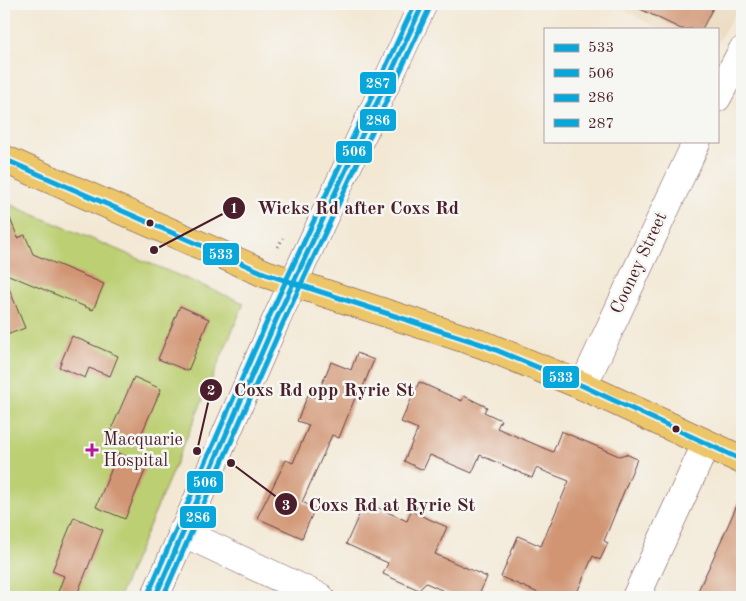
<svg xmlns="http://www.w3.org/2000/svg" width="746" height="601" viewBox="0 0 746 601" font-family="'Old Standard TT',serif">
	<rect width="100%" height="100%" fill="#f6f6f2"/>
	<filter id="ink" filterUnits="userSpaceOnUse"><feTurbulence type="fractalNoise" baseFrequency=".02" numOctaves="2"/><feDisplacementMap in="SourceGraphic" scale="10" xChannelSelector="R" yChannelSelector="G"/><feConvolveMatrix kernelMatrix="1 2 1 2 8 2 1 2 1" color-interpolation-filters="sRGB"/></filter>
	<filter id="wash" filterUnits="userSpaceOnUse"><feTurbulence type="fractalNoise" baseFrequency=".0096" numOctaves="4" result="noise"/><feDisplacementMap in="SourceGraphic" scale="20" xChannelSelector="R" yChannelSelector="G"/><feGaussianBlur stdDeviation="1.12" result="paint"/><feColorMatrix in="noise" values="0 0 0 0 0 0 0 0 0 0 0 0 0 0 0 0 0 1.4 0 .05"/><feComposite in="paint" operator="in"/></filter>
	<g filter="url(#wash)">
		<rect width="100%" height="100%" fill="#f3e8d4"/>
		<path fill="#ead8ba" d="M614,4H741L717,43V29H659Z"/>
		<path fill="#bccf72" stroke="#83774e" d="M4,202L244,303L119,597H4Z"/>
		<g id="blocks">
			<path fill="#d19573" d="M630,4H715L702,29H681Z
				M4,204L18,238L25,235L33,254L104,284L93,310L4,273Z
				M4,276L25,328L4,336Z
				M180,306L209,319L188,371L158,359Z
				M72,336L118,356L110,376L89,368L85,378L59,367Z
				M357,353L374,360L360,394L357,393L339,438L332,435L302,502L315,508L302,538L257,518L286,460L293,463L309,425L297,421L308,395L316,398L331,362L351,370Z
				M134,377L161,389L138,442L111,430Z
				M419,382L462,401L464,396L487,407L484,412L501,420L497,428L553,452L561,431L619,456L626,454L637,459L604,541L608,543L600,560L593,556L575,597H548L501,577L518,536L541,546L569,481L536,468L532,478L480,455L472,473L430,455L423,470L404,461L418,429L401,422Z
				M118,453L147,466L125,519L96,507Z
				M742,494V597H695L711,563Z
				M365,502L407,521L411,511L447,527L435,554L487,577L478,597H457L426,583L419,590L383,574L388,563L346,544Z
				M74,517L103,530L76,597H56L64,576L52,571Z"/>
		</g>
	</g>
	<g filter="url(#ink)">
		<use href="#blocks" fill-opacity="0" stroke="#633d44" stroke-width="1"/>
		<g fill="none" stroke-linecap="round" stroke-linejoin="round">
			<g stroke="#633d44" stroke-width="29">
				<path id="minor" d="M717,98L742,51
					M583,386L697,141
					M182,532L320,597
					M155,597L276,320L423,4
					M636,597L706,444"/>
			</g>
			<g stroke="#633d44" stroke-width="29">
				<path id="major" d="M4,159L266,274L484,345L583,386L742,460"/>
			</g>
			<path stroke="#633d44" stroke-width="3" stroke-dasharray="1 4" stroke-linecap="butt" d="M278,247L283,238"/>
			<use href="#minor" stroke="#fff" stroke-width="28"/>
			<use href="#major" stroke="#ecc669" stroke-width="28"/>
			<g stroke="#f6f6f2" stroke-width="9">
				<path id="bus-1" d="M4,159L266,274L484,345L583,386L742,460"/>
			</g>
			<g stroke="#f6f6f2" stroke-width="9">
				<path id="bus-2" d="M155,597L276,320L423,4"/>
			</g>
			<g stroke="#f6f6f2" stroke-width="9">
				<path id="bus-3" d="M163,597L283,323L430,7"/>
			</g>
			<g stroke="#f6f6f2" stroke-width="9">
				<path id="bus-4" d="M148,594L269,317L415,4"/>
			</g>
			<use href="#bus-1" stroke="#07a6db" stroke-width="5"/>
			<use href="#bus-2" stroke="#07a6db" stroke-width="5"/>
			<use href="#bus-3" stroke="#07a6db" stroke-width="5"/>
			<use href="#bus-4" stroke="#07a6db" stroke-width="5"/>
		</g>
	</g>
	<g fill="#4a1f2b" stroke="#f6f6f2" stroke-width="2">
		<circle cx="150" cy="223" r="4.5"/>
		<circle cx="676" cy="429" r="4.5"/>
	</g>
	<path fill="#b5179e" stroke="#f6f6f2" stroke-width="2" d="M89.5 442.5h5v5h5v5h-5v5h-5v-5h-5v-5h5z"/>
	<g text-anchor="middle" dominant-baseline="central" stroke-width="5" stroke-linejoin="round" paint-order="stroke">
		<g font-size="18" fill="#4a1f2b" stroke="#f6f6f2">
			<text transform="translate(639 263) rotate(-65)">Cooney Street</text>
		</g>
		<g font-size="18" fill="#4a1f2b" stroke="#f6f6f2" text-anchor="start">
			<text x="103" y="440">Macquarie<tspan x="103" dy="21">Hospital</tspan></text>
		</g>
	</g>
	<path fill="none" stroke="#4a1f2b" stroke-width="2" d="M154 250L234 208M197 451L211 390M231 463L286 504"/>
	<g fill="#4a1f2b" stroke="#f6f6f2" stroke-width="2">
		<circle cx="154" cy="250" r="5"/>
		<circle cx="197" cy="451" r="5"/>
		<circle cx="231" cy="463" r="5"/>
		<circle cx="234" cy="208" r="12"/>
		<circle cx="211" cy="390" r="12"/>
		<circle cx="286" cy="504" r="12"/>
	</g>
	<g font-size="15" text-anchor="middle" font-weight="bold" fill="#fff">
		<text x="234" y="213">1</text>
		<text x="211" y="395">2</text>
		<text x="286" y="510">3</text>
	</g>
	<g font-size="19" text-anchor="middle" font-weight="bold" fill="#4a1f2b" stroke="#f6f6f2" stroke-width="5" stroke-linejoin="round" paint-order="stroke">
		<text x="358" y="214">Wicks Rd after Coxs Rd</text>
		<text x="324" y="396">Coxs Rd opp Ryrie St</text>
		<text x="392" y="511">Coxs Rd at Ryrie St</text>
	</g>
	<g stroke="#f6f6f2" stroke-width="2">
		<rect x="359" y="71" width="38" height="24" rx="5" fill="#07a6db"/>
		<rect x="359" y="108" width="38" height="24" rx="5" fill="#07a6db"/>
		<rect x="335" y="140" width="38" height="24" rx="5" fill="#07a6db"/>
		<rect x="202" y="242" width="38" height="24" rx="5" fill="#07a6db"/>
		<rect x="542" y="365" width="38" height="24" rx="5" fill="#07a6db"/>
		<rect x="186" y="470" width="38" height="24" rx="5" fill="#07a6db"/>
		<rect x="179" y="505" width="38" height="24" rx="5" fill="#07a6db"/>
	</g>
	<g font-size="14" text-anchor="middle" font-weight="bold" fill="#fff">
		<text x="378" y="88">287</text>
		<text x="378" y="125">286</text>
		<text x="354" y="156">506</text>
		<text x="221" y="259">533</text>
		<text x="561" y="382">533</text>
		<text x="205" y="487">506</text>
		<text x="198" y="522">286</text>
	</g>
	<rect width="746" height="601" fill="none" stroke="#f6f6f2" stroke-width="20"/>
	<rect x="544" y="28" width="175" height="115" fill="#f6f6f2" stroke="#b1a0a2"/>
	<rect x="554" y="44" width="25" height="8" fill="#07a6db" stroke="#b1a0a2"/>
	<text x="588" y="52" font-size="15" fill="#4a1f2b">533</text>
	<rect x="554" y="69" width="25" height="8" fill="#07a6db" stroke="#b1a0a2"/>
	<text x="588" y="78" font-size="15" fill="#4a1f2b">506</text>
	<rect x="554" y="94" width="25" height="8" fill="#07a6db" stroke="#b1a0a2"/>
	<text x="588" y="102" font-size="15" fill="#4a1f2b">286</text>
	<rect x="554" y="119" width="25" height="8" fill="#07a6db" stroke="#b1a0a2"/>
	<text x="588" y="128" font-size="15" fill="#4a1f2b">287</text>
</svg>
